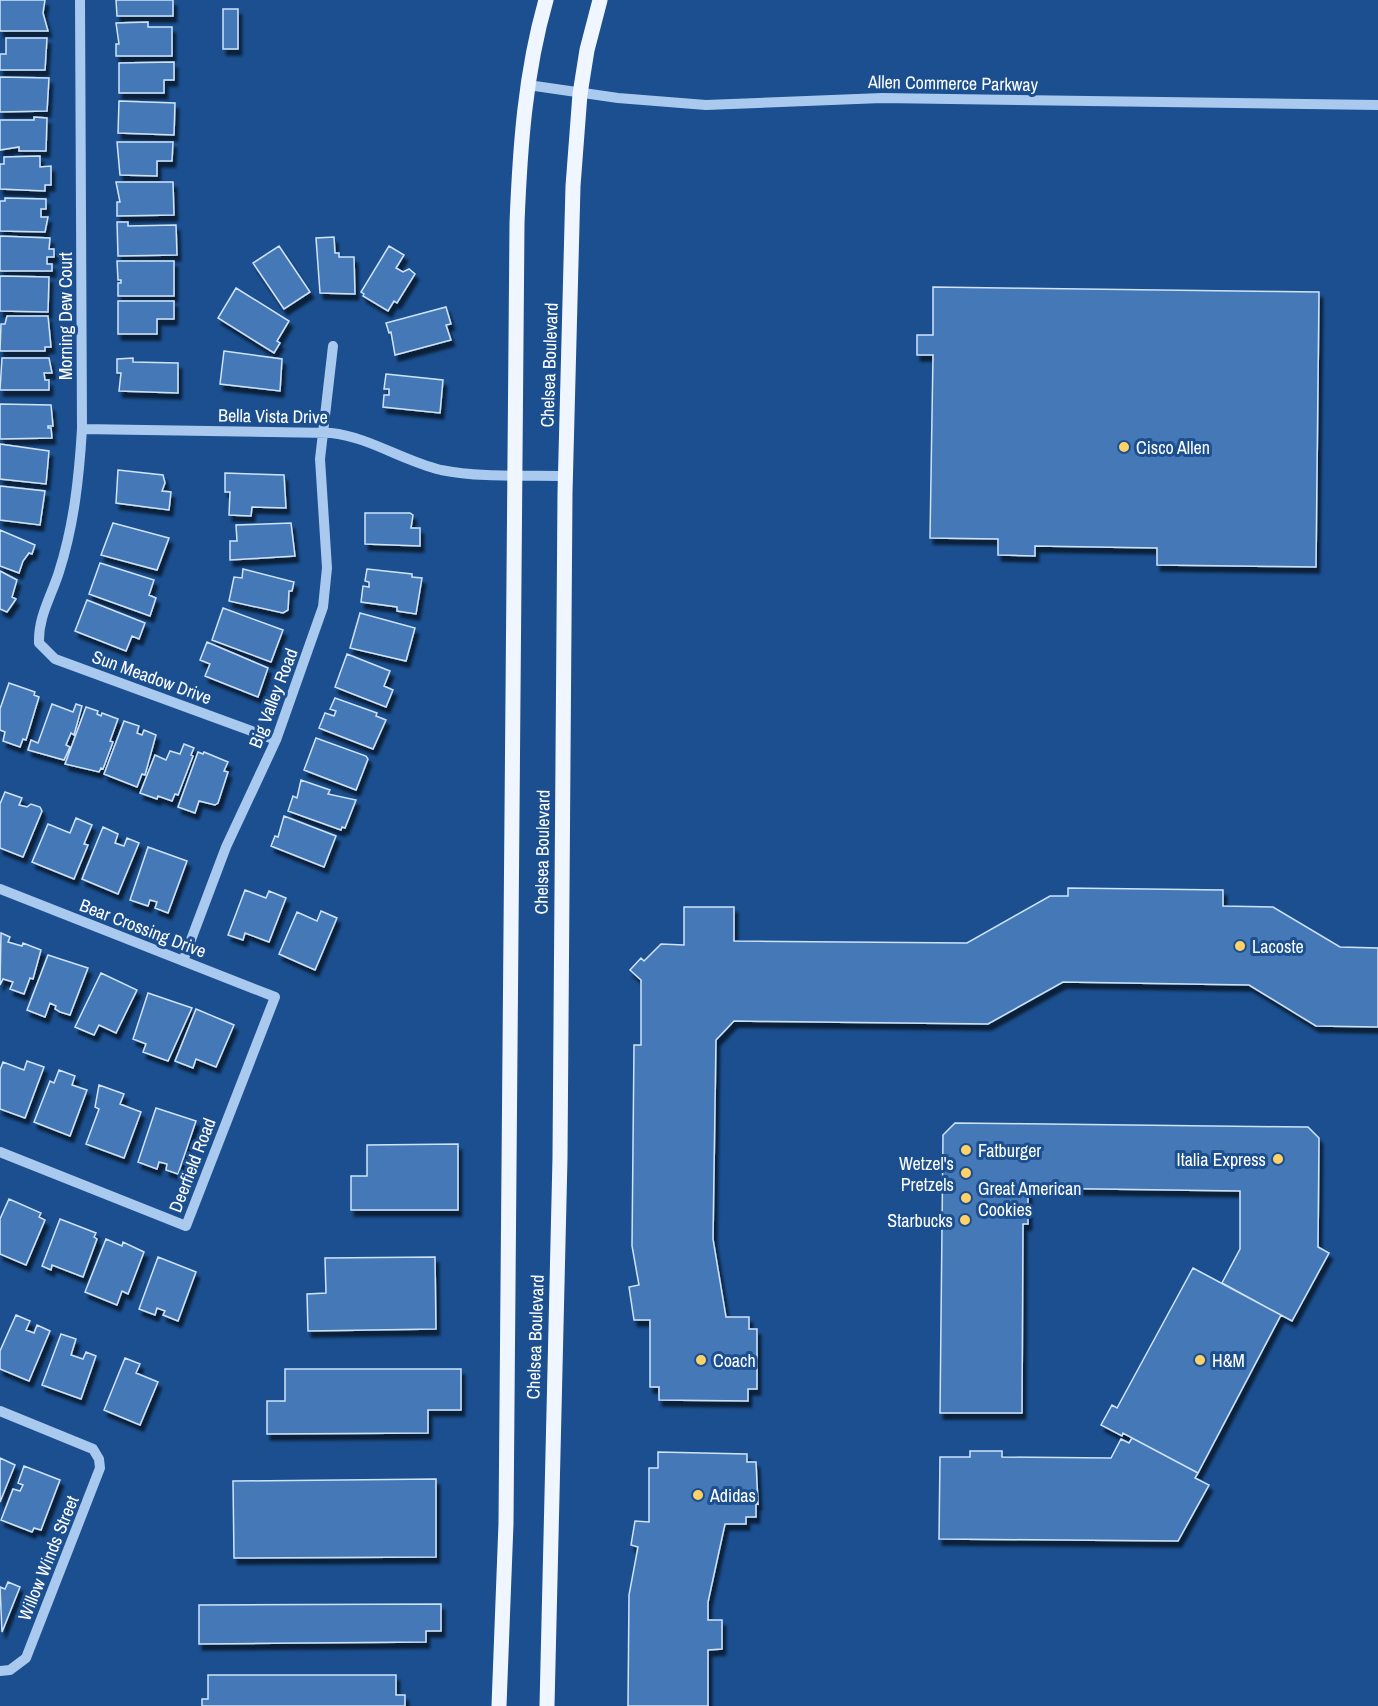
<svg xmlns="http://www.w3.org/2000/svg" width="1378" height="1706" viewBox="0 0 1378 1706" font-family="'Archivo Narrow',sans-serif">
	<defs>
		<filter id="shadow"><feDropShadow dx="3.5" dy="6" stdDeviation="1.5" flood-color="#0009"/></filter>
	</defs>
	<rect width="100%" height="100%" fill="#1b4f8f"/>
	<path fill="#4478b7" stroke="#cfe3fa" stroke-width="1.5" filter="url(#shadow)" d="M0,0H45L43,13L48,31H0Z
		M116,0H173V16H117Z
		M223,9H238V49H223Z
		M148,22V27H172V56H116V44H119L116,23Z
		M6,38H47L45,70H0V54H6Z
		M174,62V80H164V93H119V63Z
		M0,77L49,78L47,111L0,112Z
		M119,101L175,103L174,135L118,133Z
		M34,117L47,118L46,151H19V147L0,150V120H34Z
		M117,142H173L172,161H157V176L120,175Z
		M40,156V167L51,166V185H45V191L0,189V164H4V157Z
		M116,182H173L174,215L117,216V202H120Z
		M5,198L46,199V209H41V217H48L45,232L0,231V201H5Z
		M117,222H128V226L176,225L177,255L118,256Z
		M0,236L50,238L49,249H54V257H47V264H52V271H0Z
		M334,237L335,253H339V257H354L355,294L320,293L316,238Z
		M279,246L310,292L284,309L253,263Z
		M389,246L404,255L396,268L403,272L409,269L415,274L397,303L394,301L388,311L363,296L364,294L361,292Z
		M117,261H174V296H118V283H121V280H118Z
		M0,276L49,277L48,312L0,311Z
		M933,287L1319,292L1316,567L1157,565V548L1035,546V556L998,555V539L930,538L933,355H917V335H933Z
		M236,288L289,321L277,341L280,343L274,353L218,318Z
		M118,301H174V319H157V334H118Z
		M446,307L451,324L446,325L451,340L395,355L391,332L389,333L386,323Z
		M7,316H48L51,347H45V351H0L1,324H5Z
		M224,351L282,359L280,391L220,384Z
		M2,358H49L52,373H44L45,380H49V390H0Z
		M133,358V362L178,363V393L119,391L121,373H117V359Z
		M386,374L443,380L440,413L383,407L384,395H389V389H384Z
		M0,404L51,405L53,426H48V428H51L52,438L0,439Z
		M0,444L49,451L46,484L0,479Z
		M118,470L163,475L165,483L162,491L171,492L169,510L116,503Z
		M225,473L284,475L286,508L252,507L251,516L229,515L230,492H225Z
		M0,486L45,491L40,525L0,520Z
		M365,513H410L413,515L411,528H420V546L365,544Z
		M113,523L169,538L157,570L101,555Z
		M291,523L295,556L230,560V541H237L236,525Z
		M0,530L35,545L32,554L29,553L23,561L19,573L0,566Z
		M100,563L154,580L149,595L156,598L150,616L89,594Z
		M243,569L294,582L292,591H289L288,610L283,613L229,601L234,577L242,578Z
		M367,569L412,574V577L422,578L416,614L397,611V607L361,602L363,586L369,587V582L365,581Z
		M0,571L17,580L12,597L16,599L7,612L0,609Z
		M87,600L145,623L139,639L132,636L126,651L75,631Z
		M223,608L283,630L271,662L212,640Z
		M360,613L415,628L406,661L350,648Z
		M207,642L268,668L258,697L205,676L210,664L200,660Z
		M347,654L390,671L384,686L393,690L386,707L335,687Z
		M9,683L35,692L34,695L39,697L26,740L23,739L20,747L3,741L5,732L0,730V709Z
		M335,698L377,713L376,716L386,720L373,749L319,728L325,713L334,716L336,711L330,709Z
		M52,704L73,712L76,704L82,706L74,735L71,733L66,745L70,747L64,760L28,750L31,740L38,743Z
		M86,707L98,711L97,714L101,716L102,713L118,719L110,741L113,742L103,769L101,768L99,772L65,764Z
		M124,721L139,726L137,733L142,735L144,730L156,735L145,775L142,774L137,787L104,774Z
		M316,738L366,756L368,759L356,790L304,770Z
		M184,744L194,748L191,755L193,756L178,795L175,794L172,801L158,796L157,799L140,793L155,755L166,760L170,751L180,754Z
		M198,752L203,754L204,752L228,762L224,771L228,772L218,803L215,805L199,801L195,813L178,807Z
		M301,780L330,790L328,794L356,800L345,828L342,827L341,830L288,811L293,796L297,798Z
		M5,792L22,798L19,805L27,807L31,804L40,807L42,811L23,857L0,848V804Z
		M284,816L336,836L324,867L271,846L275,836L278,837Z
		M76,818L92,825L84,844L88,845L74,879L32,862L48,824L70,833Z
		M103,827L118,834L115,843L124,846L127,838L139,843L118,894L82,879Z
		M148,847L187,861L168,913L155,908L157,902L150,900L148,906L130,900Z
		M1068,888L1223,890V906L1273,907L1340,947L1378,948V1027L1316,1026L1249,985L1063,982L988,1024L734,1021L716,1040L713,1239L726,1317H749V1329H757V1389H748V1401L659,1400V1387H650V1320H634L629,1287L639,1285L632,1246L634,1045H641V980L630,970L641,958L644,961L661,944L684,945V907H734V941L967,943L1050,896H1068Z
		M245,890L266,898L269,891L286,898L269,942L245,933L243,940L228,935Z
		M321,911L337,918L315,970L279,954L297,912L317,921Z
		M1,933L10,937L8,942L22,946L23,943L41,950L33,979L30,978L24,994L10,989L13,982L3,979L0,985Z
		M48,955L88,968L70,1015L60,1012L55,1009L56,1006L50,1003L45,1017L27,1010Z
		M101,973L137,990L116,1033L99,1025L94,1035L75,1027Z
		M148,993L192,1008L168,1061L143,1052L146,1044L133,1039Z
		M196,1009L234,1025L216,1067L196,1059L193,1068L175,1061Z
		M27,1061L44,1067L25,1118L0,1109V1070L3,1062L24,1070Z
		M59,1070L75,1076L72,1085L87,1090L70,1136L34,1122L50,1081L54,1083Z
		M99,1085L124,1094L120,1104L141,1112L124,1158L86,1144L99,1109L95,1107Z
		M156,1108L196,1121L178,1174L166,1170L167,1164L159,1162L157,1169L138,1162Z
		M955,1123L1308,1127L1319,1138L1318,1247L1329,1253L1292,1321L1222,1283L1240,1249V1191L1028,1188V1224H1023L1022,1413H940L943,1135Z
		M458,1144V1210H351V1176H367V1145Z
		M9,1199L41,1213L39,1217L45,1220L26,1265L0,1254V1219Z
		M60,1219L96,1233L94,1237L97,1239L83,1277L52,1265L51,1270L42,1266Z
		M106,1239L122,1246L123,1242L144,1252L128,1294L122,1291L117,1305L85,1292Z
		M158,1257L196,1272L178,1321L163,1315L165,1311L157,1308L155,1315L139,1309Z
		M435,1257L436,1329L308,1331L307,1294L326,1293L325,1258Z
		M1193,1268L1281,1315L1198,1473L1123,1433L1122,1436L1101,1425L1112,1405L1117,1408Z
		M16,1315L30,1321L26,1330L34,1333L37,1325L50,1331L29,1381L0,1369V1351Z
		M61,1334L76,1339L71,1355L83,1359L86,1352L96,1356L81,1399L42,1385Z
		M125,1358L140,1364L136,1373L158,1382L140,1425L104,1410Z
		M285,1369H461V1410H428V1433L267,1434V1401H285Z
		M1132,1438L1198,1473L1195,1478L1209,1485L1178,1541L939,1539L940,1457H970V1451H1002V1457L1111,1458L1121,1439L1129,1443Z
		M658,1452L747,1454V1462H756L758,1504L756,1503V1517H746V1524H725L708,1602V1620H722V1649L708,1650V1706H628L629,1595L638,1547L631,1545L635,1521L649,1522V1468H658Z
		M0,1458L15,1465L0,1502Z
		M24,1466L60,1480L41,1530L34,1528L32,1532L1,1520L13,1489L20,1491L23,1485L18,1483Z
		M436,1479V1557L234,1558L233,1481Z
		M8,1582L20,1587L2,1632L0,1587L5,1589Z
		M441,1604V1631H426V1642L199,1644V1605Z
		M208,1675H396V1695H405V1706H202V1699H208Z"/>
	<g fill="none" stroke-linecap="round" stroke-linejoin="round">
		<path stroke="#a9c9ee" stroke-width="10" d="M80,0L82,429C79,478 74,525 59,572C51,597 38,617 39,643L55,659L276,740
			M528,85L618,98L706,105L882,98L1378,105
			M82,429L331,433C369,437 403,461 441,470C481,478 525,475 565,476
			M0,889L275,997L186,1226L0,1152
			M183,961L226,847L276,740L323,607L327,568L320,459L333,346
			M0,1411L93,1449L99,1459L100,1468L26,1658L10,1670L0,1671"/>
		<path stroke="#f0f6ff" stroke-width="15" d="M499,1706L506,1523L517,223C520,148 525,73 546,0
			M547,1706L560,1158L565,493L573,186L580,94L587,50L600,0"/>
	</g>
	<g fill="#ffd166" stroke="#1b4f8f" stroke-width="2">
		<circle cx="1124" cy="447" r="6"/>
		<circle cx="1240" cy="946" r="6"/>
		<circle cx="966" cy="1150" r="6"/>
		<circle cx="1278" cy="1159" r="6"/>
		<circle cx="966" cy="1173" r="6"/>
		<circle cx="966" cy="1198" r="6"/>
		<circle cx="965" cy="1220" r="6"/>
		<circle cx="701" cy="1360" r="6"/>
		<circle cx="1200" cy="1360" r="6"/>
		<circle cx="698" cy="1495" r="6"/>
	</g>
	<g text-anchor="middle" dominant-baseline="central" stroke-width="6" stroke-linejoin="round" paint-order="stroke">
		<g font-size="18" fill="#fff" stroke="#1b4f8f">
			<text transform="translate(953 83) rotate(1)">Allen Commerce Parkway</text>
			<text transform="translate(65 316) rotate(-90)">Morning Dew Court</text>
			<text transform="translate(549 365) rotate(-88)">Chelsea Boulevard</text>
			<text transform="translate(273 416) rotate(1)">Bella Vista Drive</text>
			<text transform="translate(152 677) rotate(20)">Sun Meadow Drive</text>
			<text transform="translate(273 698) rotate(-69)">Big Valley Road</text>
			<text transform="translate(542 852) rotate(-89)">Chelsea Boulevard</text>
			<text transform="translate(143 928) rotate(21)">Bear Crossing Drive</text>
			<text transform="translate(192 1165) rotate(-69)">Deerfield Road</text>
			<text transform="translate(535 1337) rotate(-88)">Chelsea Boulevard</text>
			<text transform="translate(48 1558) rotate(-68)">Willow Winds Street</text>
		</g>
		<g font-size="18" fill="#fff" stroke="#1b4f8f" text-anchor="start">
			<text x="1136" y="447">Cisco Allen</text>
			<text x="1252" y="946">Lacoste</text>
			<text x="978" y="1150">Fatburger</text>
			<text x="1266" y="1159" text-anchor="end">Italia Express</text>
			<text x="954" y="1163" text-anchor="end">Wetzel's<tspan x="954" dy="21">Pretzels</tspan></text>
			<text x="978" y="1188">Great American<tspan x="978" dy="21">Cookies</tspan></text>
			<text x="953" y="1220" text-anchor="end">Starbucks</text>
			<text x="713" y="1360">Coach</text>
			<text x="1212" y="1360">H&amp;M</text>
			<text x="710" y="1495">Adidas</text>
		</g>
	</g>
</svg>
